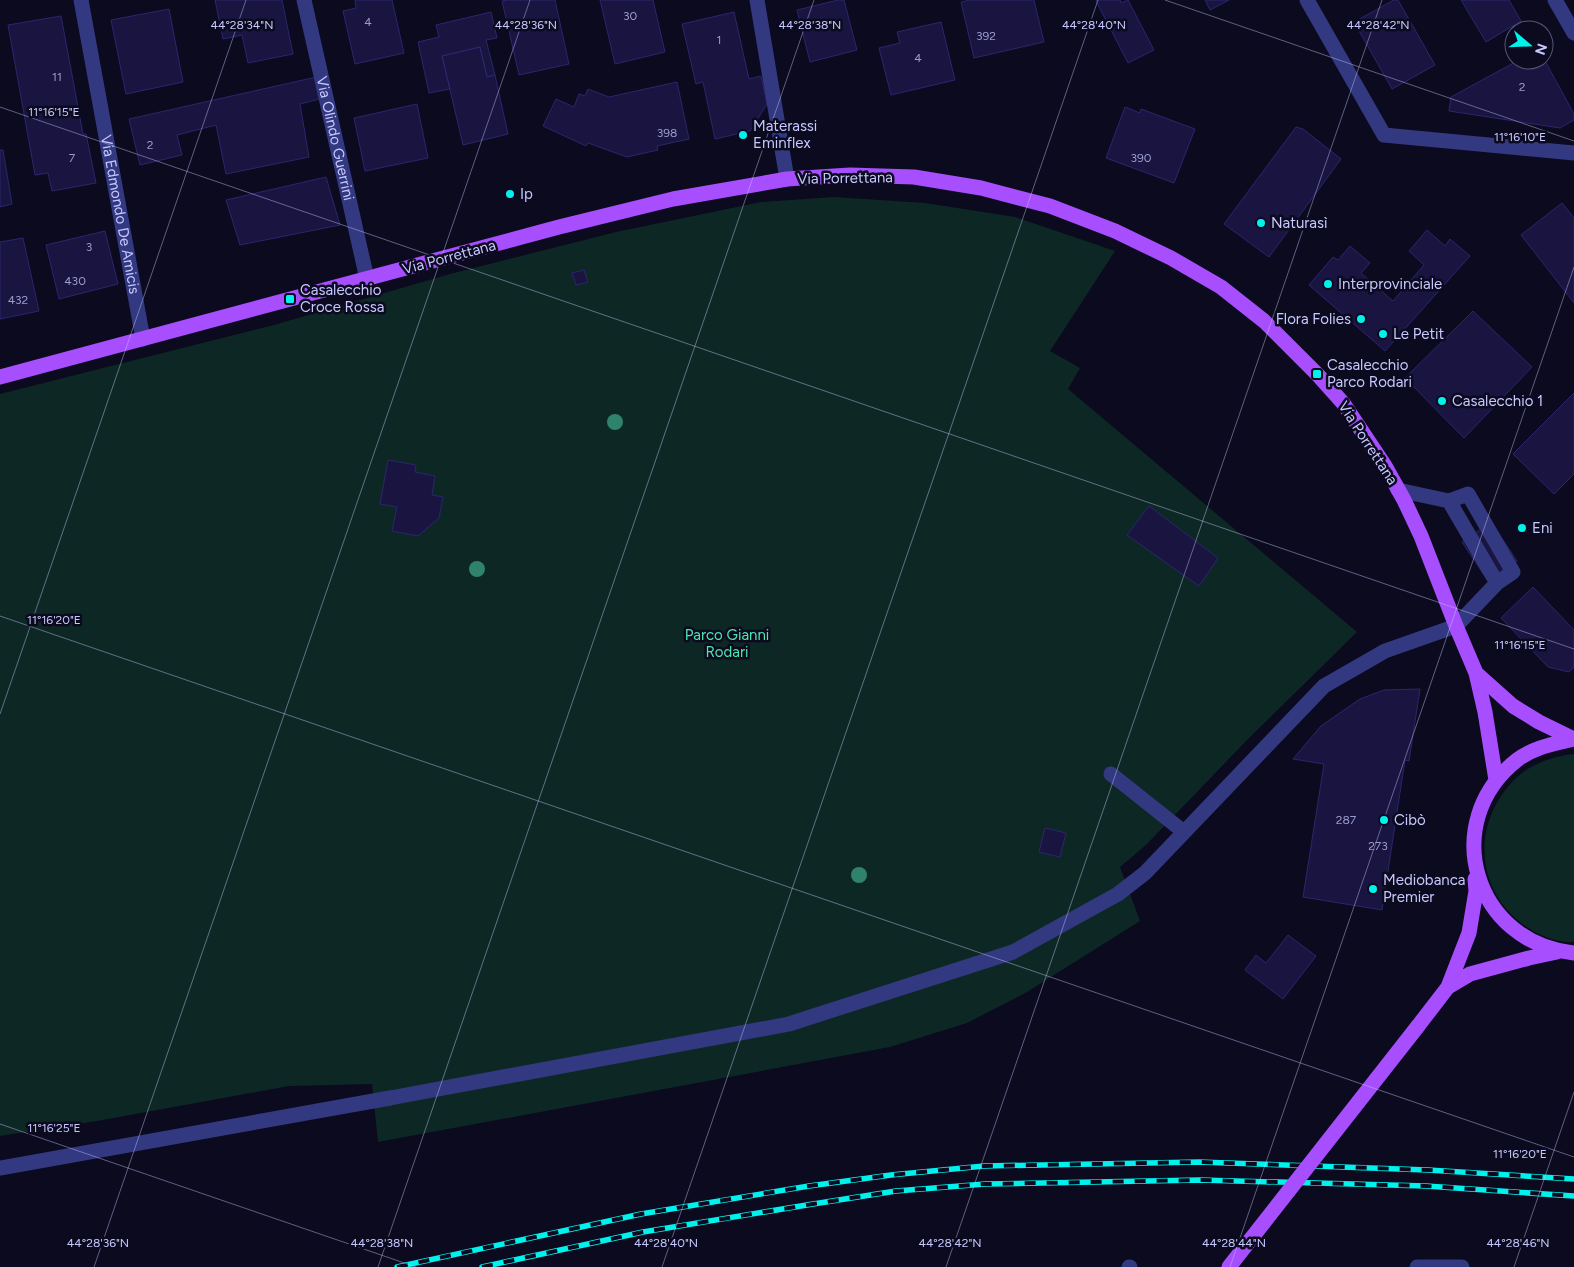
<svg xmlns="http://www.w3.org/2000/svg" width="1574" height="1267" viewBox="0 0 1574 1267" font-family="Figtree,sans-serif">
	<rect width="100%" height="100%" fill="#0b0a1e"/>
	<path fill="#0d2824" d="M834,197L925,203L1015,217L1115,251L1050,351L1080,368L1068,389L1357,632L1249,738L1146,845L1120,867L1140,921L1027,992L967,1023L890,1047L378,1142L372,1084L289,1086L97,1121L0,1136V394L274,325L450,274L616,232L761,202Z
		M1574,754V942C1556,943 1538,935 1524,925C1474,889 1472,822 1515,779C1530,764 1554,756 1574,754Z"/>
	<path fill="#191540" stroke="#2b266e" d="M215,0H282L293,54L248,63L242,35L223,39Z
		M355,0H392L404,53L355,64L343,11L356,8Z
		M507,0H555L569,64L519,75L502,1Z
		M600,0H653L665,52L615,64Z
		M838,0H844L857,50L810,62L797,10Z
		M970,0H1034L1044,42L974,58L961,2Z
		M1097,0H1120L1121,3L1128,0L1154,50L1128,63L1096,1Z
		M1205,0H1229L1210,10Z
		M1394,0H1398L1435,65L1392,89L1354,22Z
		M1461,0H1509L1521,21L1486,42Z
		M169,9L183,82L126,94L111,20Z
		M491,12L497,38L486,40L495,75L487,77L480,47L442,56L450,89L429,93L418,42L439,37L436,25Z
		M734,12L749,79L761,76L767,104L750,131L715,139L703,82L696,84L682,24Z
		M61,16L83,134H86L96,183L52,191L48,173L35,175L8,25Z
		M941,22L955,80L891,95L879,48L900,43L897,32Z
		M480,47L487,77L495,75L508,134L463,145L442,56Z
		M1544,59L1574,114V120L1560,128L1449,111L1451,97L1519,60H1544Z
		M321,76L324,98L300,104L309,157L226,174L216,125L177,135L182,155L140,165L129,119Z
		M677,82L689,139L657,146L658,150L627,157L588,143L586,146L543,126L556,99L574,107L579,94L585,96L588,89L609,97Z
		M417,104L428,158L365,171L354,118Z
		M1125,107L1140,113L1141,109L1195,129L1174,183L1106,158Z
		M1296,127L1303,129L1341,159L1269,257L1224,224Z
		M0,150H3L12,204L0,207Z
		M326,177L340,225L240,245L226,200Z
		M1562,203L1574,218V303L1521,235Z
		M1427,230L1445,246L1450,239L1470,256L1385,351L1309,285L1333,257L1338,260L1350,246L1370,263L1361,273L1393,301L1424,265L1409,251Z
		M105,231L118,284L59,299L46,245Z
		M23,238L39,311L0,319V242Z
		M584,270L588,282L576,285L572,273Z
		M1473,311L1532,367L1464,438L1405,378Z
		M1574,393V474L1554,494L1513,454Z
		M388,460L416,465L415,472L435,476L432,495L443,497L439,518L418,536L392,531L397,507L380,504Z
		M1149,506L1218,558L1199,586L1127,535Z
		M1491,522L1517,561L1488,581L1462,542Z
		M1533,587L1574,630V667L1569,672L1548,667L1501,618Z
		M1420,689L1409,761L1405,760L1382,910L1303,897L1324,764L1293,759L1321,726L1360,699L1384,690Z
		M1045,828L1066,833L1060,857L1039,852Z
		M1288,935L1316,956L1283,999L1245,970L1256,955L1266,963Z"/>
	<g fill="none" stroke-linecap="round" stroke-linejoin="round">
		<path stroke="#323980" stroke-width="15" d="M1398,490L1449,501L1497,583L1456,626
			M1449,501L1468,494L1513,572L1497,583
			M1111,774L1184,832
			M0,1168L390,1098
			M1417,1267H1462"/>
		<g stroke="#323980" stroke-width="15">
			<path id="s1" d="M81,0L143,339"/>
			<path id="s2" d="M304,0L367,279"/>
			<path d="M757,0L787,179"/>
			<path d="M1307,0L1384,135L1574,153"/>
			<path d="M1555,0L1574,33"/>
			<path d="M390,1098L789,1024L1013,952L1118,894L1145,873L1324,686L1385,651L1456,626"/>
			<path d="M1129,1267H1130"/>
		</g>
		<path stroke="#a74eff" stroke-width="15" d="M0,377L559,227L673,199L787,179L850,175L914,177L981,188L1050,206L1115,231L1171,258L1221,287L1264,321L1317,374L1343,403L1385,466L1404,500L1421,536L1456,626L1476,673L1485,712L1496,780
			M1476,673L1513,706L1539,722L1574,739
			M1574,739C1554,744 1534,747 1517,760C1438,822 1474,943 1574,953
			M1448,987L1470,974L1529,958L1557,952
			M1418,1026L1448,987L1469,933L1476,891L1475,879"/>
		<g stroke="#00f2ed" stroke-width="5.5">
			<path id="rail" d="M397,1267L641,1214L809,1186L891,1175L984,1166L1199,1162L1428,1170L1574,1179
				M482,1267L643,1232L813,1204L896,1191L985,1184L1200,1180L1426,1186L1574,1196"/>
		</g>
		<use href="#rail" stroke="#0b0a1e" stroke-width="4" stroke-dasharray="11" stroke-linecap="butt"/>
		<path stroke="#a74eff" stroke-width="15" d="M1229,1267L1418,1026"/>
	</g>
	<g fill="#2f836d">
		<circle cx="615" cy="422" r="8"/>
		<circle cx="477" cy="569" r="8"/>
		<circle cx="859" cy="875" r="8"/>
	</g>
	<path fill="none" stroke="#c7c8ff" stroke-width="1" stroke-opacity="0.45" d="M1165,0L1574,141M0,107L1574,649M0,616L1574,1157M0,714L246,0M0,1124L416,1267M94,1267L530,0M378,1267L814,0M662,1267L1098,0M946,1267L1382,0M1230,1267L1574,267M1514,1267L1574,1092"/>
	<g fill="#00f2ed" stroke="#0b0a1e" stroke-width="2">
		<circle cx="743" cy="135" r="5"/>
		<circle cx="510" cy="194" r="5"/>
		<circle cx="1261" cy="223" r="5"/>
		<circle cx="1328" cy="284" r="5"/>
		<rect x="285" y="294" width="10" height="10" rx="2.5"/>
		<circle cx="1361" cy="319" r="5"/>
		<circle cx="1383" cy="334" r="5"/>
		<rect x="1312" y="369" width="10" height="10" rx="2.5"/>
		<circle cx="1442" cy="401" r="5"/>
		<circle cx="1522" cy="528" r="5"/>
		<circle cx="1384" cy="820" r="5"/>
		<circle cx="1373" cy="889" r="5"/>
	</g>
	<g text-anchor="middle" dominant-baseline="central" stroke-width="5" stroke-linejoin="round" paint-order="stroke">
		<g font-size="12" fill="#9c9bcf">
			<text x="630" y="16">30</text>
			<text x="368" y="22">4</text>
			<text x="986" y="36">392</text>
			<text x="719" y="40">1</text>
			<text x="918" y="58">4</text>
			<text x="57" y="77">11</text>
			<text x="1522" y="87">2</text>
			<text x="667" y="133">398</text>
			<text x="150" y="145">2</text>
			<text x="72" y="158">7</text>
			<text x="1141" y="158">390</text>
			<text x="89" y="247">3</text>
			<text x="75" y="281">430</text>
			<text x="18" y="300">432</text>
			<text x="1346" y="820">287</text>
			<text x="1378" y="846">273</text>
		</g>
		<g font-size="15" fill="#c7c8ff" stroke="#0b0a1e" text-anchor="start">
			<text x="753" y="126">Materassi<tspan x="753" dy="17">Eminflex</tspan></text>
			<text x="520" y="194">Ip</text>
			<text x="1271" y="223">Naturasì</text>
			<text x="1338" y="284">Interprovinciale</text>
			<text x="300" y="290">Casalecchio<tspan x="300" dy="17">Croce Rossa</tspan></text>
			<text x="1351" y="319" text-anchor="end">Flora Folies</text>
			<text x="1393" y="334">Le Petit</text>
			<text x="1327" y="365">Casalecchio<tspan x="1327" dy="17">Parco Rodari</tspan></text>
			<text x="1452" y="401">Casalecchio 1</text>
			<text x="1532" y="528">Eni</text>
			<text x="1394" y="820">Cibò</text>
			<text x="1383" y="880">Mediobanca<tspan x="1383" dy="17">Premier</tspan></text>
		</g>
		<g font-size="15" fill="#c7c8ff" stroke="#0b0a1e">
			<text stroke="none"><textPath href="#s2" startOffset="142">Via Olindo Guerrini</textPath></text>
			<text transform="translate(845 178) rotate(-1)">Via Porrettana</text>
			<text stroke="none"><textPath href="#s1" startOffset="218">Via Edmondo De Amicis</textPath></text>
			<text transform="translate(449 257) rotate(-15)">Via Porrettana</text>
			<text transform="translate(1368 443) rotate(57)">Via Porrettana</text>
		</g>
		<g font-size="15" fill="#4de6ad" stroke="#0b0a1e">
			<text x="727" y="635">Parco Gianni<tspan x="727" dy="17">Rodari</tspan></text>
		</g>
	</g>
	<g font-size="12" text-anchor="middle" fill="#c7c8ff" stroke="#0b0a1e" stroke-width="5" stroke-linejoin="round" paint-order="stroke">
		<text x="526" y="29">44°28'36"N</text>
		<text x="810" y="29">44°28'38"N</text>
		<text x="1094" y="29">44°28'40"N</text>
		<text x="1378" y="29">44°28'42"N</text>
		<text x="242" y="29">44°28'34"N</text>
		<text x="54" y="116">11°16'15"E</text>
		<text x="1520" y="141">11°16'10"E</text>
		<text x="54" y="624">11°16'20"E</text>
		<text x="1520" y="649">11°16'15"E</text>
		<text x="54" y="1132">11°16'25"E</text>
		<text x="1520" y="1158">11°16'20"E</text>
		<text x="98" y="1247">44°28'36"N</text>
		<text x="382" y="1247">44°28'38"N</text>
		<text x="666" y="1247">44°28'40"N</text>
		<text x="950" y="1247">44°28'42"N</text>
		<text x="1234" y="1247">44°28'44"N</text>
		<text x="1518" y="1247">44°28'46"N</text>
	</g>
	<g transform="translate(1529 45) rotate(109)"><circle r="24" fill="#0b0a1e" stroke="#565678"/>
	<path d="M0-4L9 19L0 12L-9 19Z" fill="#00f2ed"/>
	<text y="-8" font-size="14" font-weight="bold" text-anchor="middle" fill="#c7c8ff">N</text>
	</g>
</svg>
